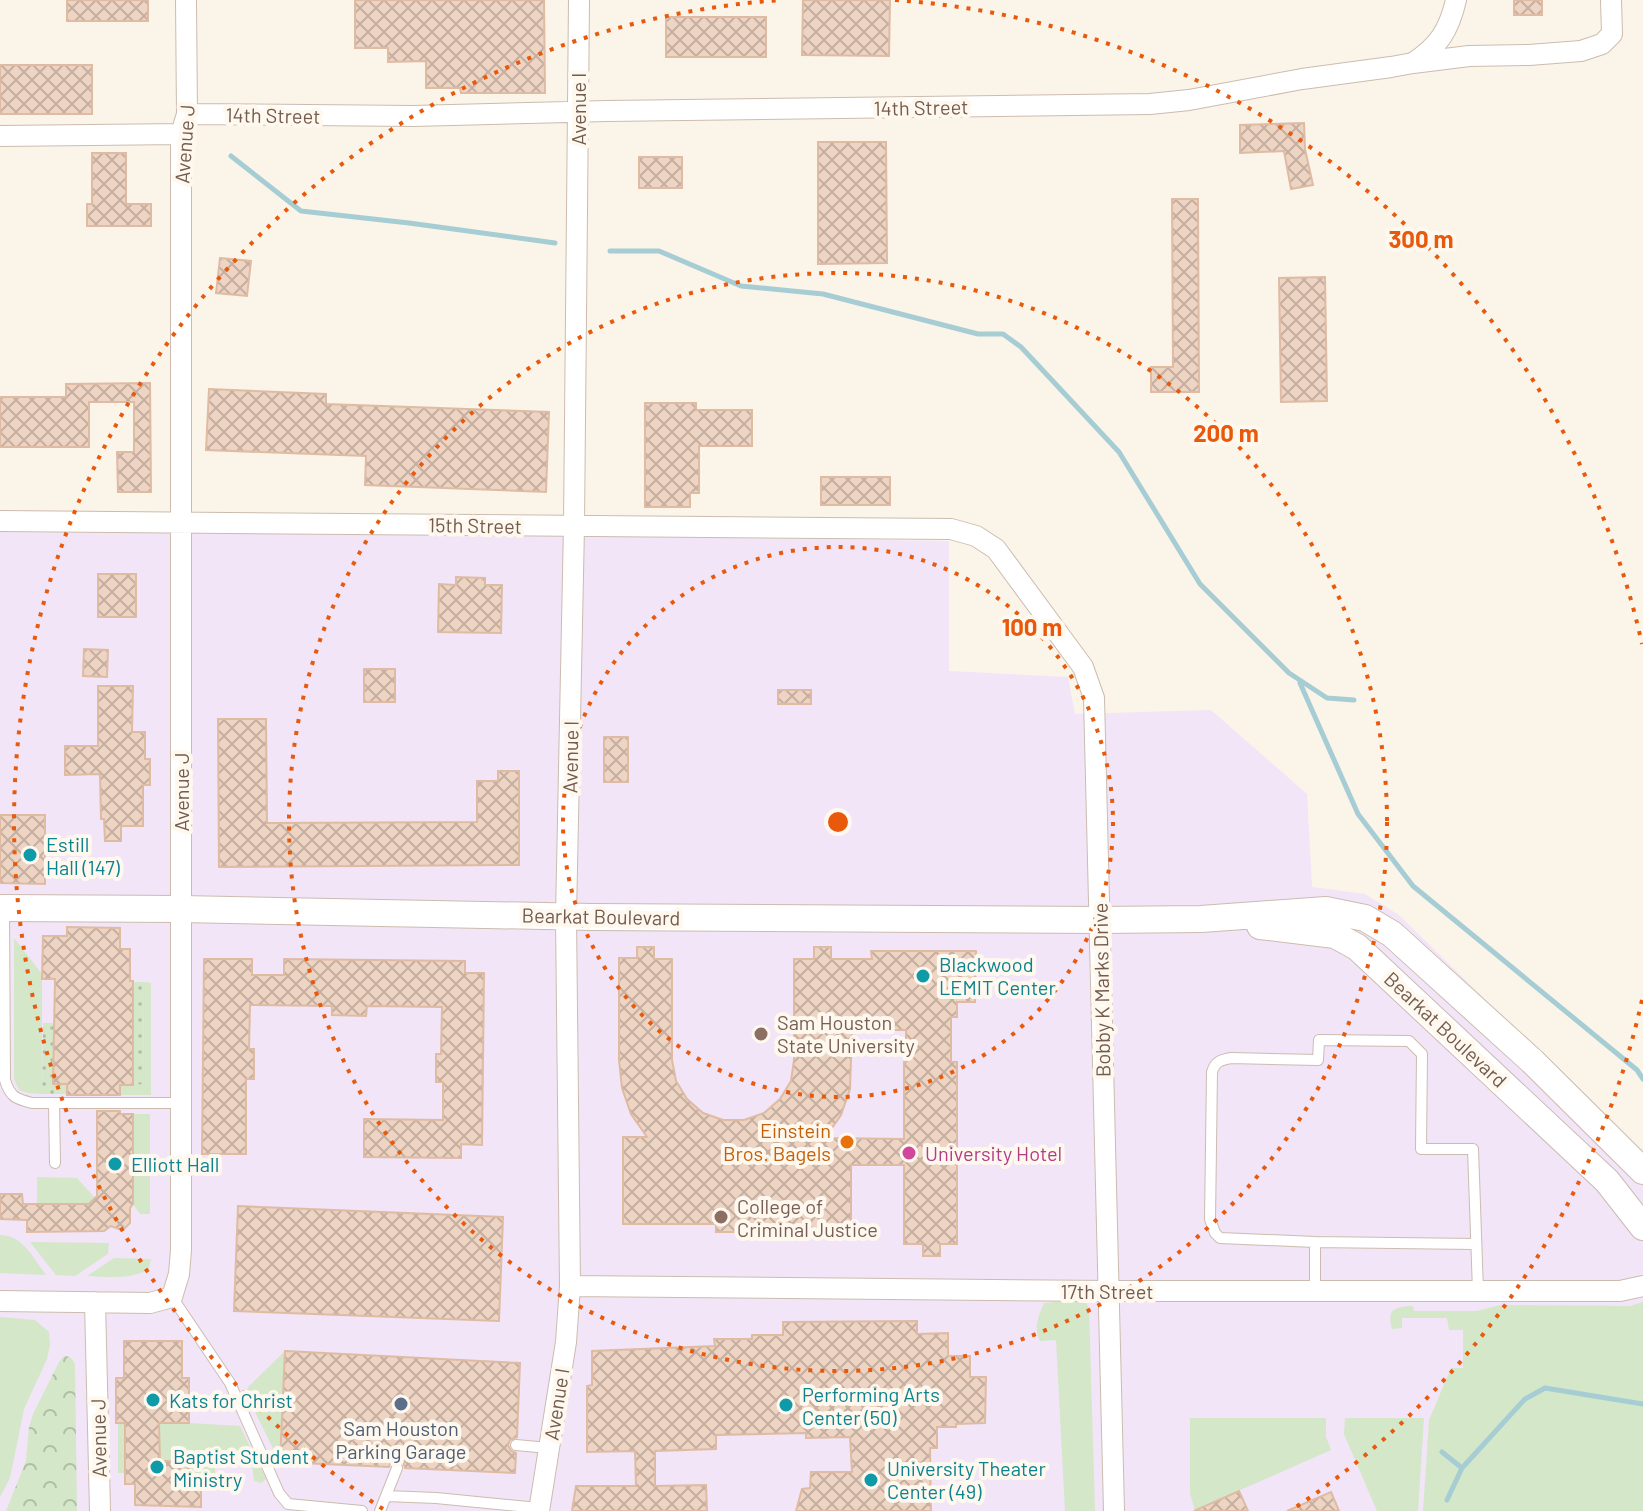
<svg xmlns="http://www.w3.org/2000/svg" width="1643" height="1511" viewBox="0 0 1643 1511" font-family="Barlow,sans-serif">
	<defs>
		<pattern id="forest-crowns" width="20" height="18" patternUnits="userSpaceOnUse" patternTransform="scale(2)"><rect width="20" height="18" fill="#d4e7c8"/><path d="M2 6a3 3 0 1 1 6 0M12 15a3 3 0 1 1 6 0" fill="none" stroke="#b0bea5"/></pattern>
		<pattern id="garden-dots" width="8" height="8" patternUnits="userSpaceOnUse" patternTransform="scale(2)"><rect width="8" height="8" fill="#d4e7c8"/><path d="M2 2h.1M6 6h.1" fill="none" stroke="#b0bea5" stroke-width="1.8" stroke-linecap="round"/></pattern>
		<pattern id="building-cross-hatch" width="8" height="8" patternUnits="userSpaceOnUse" patternTransform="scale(2)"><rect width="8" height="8" fill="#eed4c3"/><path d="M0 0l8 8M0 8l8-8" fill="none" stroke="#c5afa1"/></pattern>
	</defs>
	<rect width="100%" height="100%" fill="#fbf4e9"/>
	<path fill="#f1e5f7" d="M0,532L594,536L949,541V671L1068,677L1075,714L1211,710L1307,794L1312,887L1365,894L1399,915L1643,1154V1511H0Z"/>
	<path fill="#d4e7c8" d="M14,938L42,974V1094L28,1093L19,1090L14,1079Z
		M144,982L151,983V1095H120V1085L143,1084Z
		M133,1114H150V1214H140L133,1204Z
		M37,1177L77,1178L95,1198L89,1204H37Z
		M0,1235C23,1235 33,1258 46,1275L0,1273Z
		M30,1242L109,1243L108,1254L75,1276L56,1275Z
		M114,1258L151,1259L149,1269C130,1280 107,1277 87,1276Z
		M1081,1300L1086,1302L1089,1308L1095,1511H1065L1056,1340L1040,1341C1033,1328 1039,1315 1044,1303Z
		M1643,1302V1511H1423L1429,1420L1451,1368H1463V1330H1449L1447,1318H1402V1328L1392,1329C1387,1310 1393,1307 1411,1306H1413L1414,1311H1477L1500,1305L1630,1306Z
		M0,1317L35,1320L49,1332L50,1345L47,1359L24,1409L10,1478L0,1497Z
		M285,1351L280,1462L247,1396L246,1392L249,1386Z
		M1190,1418H1326V1437L1331,1450L1195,1510L1190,1494Z
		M1345,1418H1424L1418,1511H1377L1344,1434Z
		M118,1423H189L240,1426L266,1479L261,1483L254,1481L252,1464H215V1475L189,1474L160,1461L159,1430L125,1473H118Z"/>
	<path fill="url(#forest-crowns)" d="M64,1356C70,1356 73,1359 75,1365L77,1511H6L26,1461L29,1427L33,1414L59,1362Z"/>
	<path fill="url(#garden-dots)" d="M133,982H144L143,1084L133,1085Z
		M43,1023H54L53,1084H67V1094H42Z"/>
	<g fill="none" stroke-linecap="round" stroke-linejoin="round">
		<path stroke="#a6ccd4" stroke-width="5" d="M231,156L301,211L409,223L555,243
			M610,251H659L741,286L823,294L978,334H1003L1021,347L1119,452L1200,584L1289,673L1327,698L1354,700
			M1300,683L1358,814L1413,886L1637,1070L1643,1079
			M1442,1452L1462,1468
			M1447,1500L1462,1468L1525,1399L1545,1388L1643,1404"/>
	</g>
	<path fill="url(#building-cross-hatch)" stroke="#dfbba4" stroke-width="2" fill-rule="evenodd" d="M67,0H148V21H67Z
		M355,0H544L545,93H461L460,88H426V61L388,62V48H355Z
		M803,0H890L889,56L802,55Z
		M1514,0H1542V15H1514Z
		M666,17H766V57H666Z
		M0,65H92V114H0Z
		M1304,123L1305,149L1313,185L1291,189L1284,151L1240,153V125Z
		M818,142H886L887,263L818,264Z
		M92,153H126V204H151V226H87V204H92Z
		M639,157H682V188H639Z
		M1172,199H1198L1199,392H1151V367H1173Z
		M220,258L251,261L247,296L216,293Z
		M1325,277L1327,401L1281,402L1279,278Z
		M150,383L151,492H118L117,452H134V402H89V447H0V397H66V384Z
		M209,389L326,394V404L549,412L546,492L365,485L366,456L206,450Z
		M645,403H696V410H752V446H699V493H690V507H645Z
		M821,477H890V505H821Z
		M98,574H136V617H98Z
		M456,577L485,578V585H502L501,633L438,632L439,584L456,585Z
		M84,649L108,650L107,677L83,676Z
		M364,669H395V702H364Z
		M98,686H133L132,732H145V759H150V785H143V826H121V841H105L104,819H101L100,774L65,775V746H98Z
		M778,690H811V704H778Z
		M218,719H266L267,823L477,822V781H498V771H519V865L219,867Z
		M604,737H628V782H604Z
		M0,815H45V884L0,883Z
		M67,927L120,928V949H130V981H133V1085H120V1095H67V1084H53L55,979H42L43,936H67Z
		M637,947H654V959H672V1060L676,1081L687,1099L703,1113L723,1120H744L764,1113L780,1099L791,1081L794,1060V959H814V947H831V959H872L871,951H976L975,1002H957V1017H951V1062H957V1244H940V1256H923V1244H904V1165H851V1231L756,1229V1232H716V1224H623V1137H647L631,1114L622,1088L619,1060V958H637ZM852,1030H906V1062H904V1139L825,1138L841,1115L850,1089Z
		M204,959H252V975H284V959L465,961V973H484L482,1145L461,1144V1158L364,1157V1119L443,1120V1082H436V1054H441L442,1007L367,1006L366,1016L332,1015V1006L250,1005L249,1049H254V1079H246V1154H202Z
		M97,1111H120V1114H133V1204L130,1208V1223L124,1229H119L111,1226L104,1231L27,1232V1220L0,1219V1194H22L23,1204H89L97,1196Z
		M238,1206L503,1217L499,1321L234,1311Z
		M917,1321V1334L948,1333V1356H970V1377H986L985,1423L956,1424V1427H937V1448H930L931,1511H796L802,1489L810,1488L811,1472H852L850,1437L806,1438V1433L716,1435V1449L655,1451V1486L706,1485L707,1511H572L576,1486H636L635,1451L587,1452V1386L592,1385V1351L715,1346L714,1339H752V1335H783V1322Z
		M124,1341H182V1378H189V1423H159L160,1461H189V1483H201V1507L135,1505V1484H125V1423H116V1378H124Z
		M285,1351L520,1363L517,1437L510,1440L508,1445L511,1451L516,1453L515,1473L405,1468L403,1462L397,1460L391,1462L389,1467L280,1462Z
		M1239,1491L1248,1511H1194Z
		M1331,1492L1339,1511H1287Z"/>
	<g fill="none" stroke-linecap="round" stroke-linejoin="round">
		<g stroke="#ccbcaf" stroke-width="12">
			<path id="service" d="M4,910L5,1080C10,1097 16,1099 32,1103H181
				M54,1103L55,1163
				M1475,1244L1315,1242L1220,1238L1215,1233L1210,1219L1212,1072C1215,1062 1220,1060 1231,1058L1318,1060L1319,1040L1409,1041L1422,1054L1421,1149H1473L1478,1291
				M1315,1291V1242
				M172,1297L230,1383L279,1493L288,1504L362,1511
				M516,1445L549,1448
				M386,1496L436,1498L539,1508
				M380,1511L397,1468"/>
		</g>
		<g stroke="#ccbcaf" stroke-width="22">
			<path id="minor" d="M1413,63C1439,46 1449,30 1456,0
				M187,114L413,116L607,111L1150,104L1189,100L1302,79L1391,67L1413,63L1469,56L1529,55L1581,51L1602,44L1612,34L1611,0
				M0,136L181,134
				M0,521L951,529L976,536L996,549L1083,667L1094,698L1114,1511
				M570,1286L1109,1291H1620L1643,1286
				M0,1301L150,1303L172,1297L179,1274L181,1250V134L187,114L186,0
				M95,1302L100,1511
				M539,1511L566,1342L570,1286L566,916L574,526L579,0"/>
		</g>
		<g stroke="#ccbcaf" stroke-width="28">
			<path id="tertiary" d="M0,908L181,909L592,917L1099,920L1201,919L1326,910L1365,918L1392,934L1532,1061L1643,1171
				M1260,926L1335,935L1357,947L1607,1181L1643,1227"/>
		</g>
		<use href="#service" stroke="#fff" stroke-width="10"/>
		<use href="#minor" stroke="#fff" stroke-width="20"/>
		<use href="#tertiary" stroke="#fff" stroke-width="26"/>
	</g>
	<g fill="none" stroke="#e8590c" stroke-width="4" stroke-dasharray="4 8">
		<circle cx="838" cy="822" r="275"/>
		<circle cx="838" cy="822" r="549"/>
		<path d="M1642 1000A824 824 0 0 1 1293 1509M383 1509A824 824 0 0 1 781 0M895 0A824 824 0 0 1 1642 644"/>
	</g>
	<g fill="#0f9aa8" stroke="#fef8ef" stroke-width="3">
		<circle cx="30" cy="855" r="8"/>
		<circle cx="923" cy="976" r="8"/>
		<circle cx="115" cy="1164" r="8"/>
		<circle cx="153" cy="1400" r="8"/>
		<circle cx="786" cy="1405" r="8"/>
		<circle cx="157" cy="1467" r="8"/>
		<circle cx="871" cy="1480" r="8"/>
	</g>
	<g fill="#8d6e63" stroke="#fef8ef" stroke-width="3">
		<circle cx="761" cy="1034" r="8"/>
		<circle cx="721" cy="1217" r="8"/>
	</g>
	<circle fill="#e8710a" stroke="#fef8ef" stroke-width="3" cx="847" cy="1142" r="8"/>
	<circle fill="#d1479c" stroke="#fef8ef" stroke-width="3" cx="909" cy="1153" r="8"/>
	<circle fill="#5c6f8a" stroke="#fef8ef" stroke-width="3" cx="401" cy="1404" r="8"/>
	<g text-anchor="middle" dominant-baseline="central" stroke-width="8" stroke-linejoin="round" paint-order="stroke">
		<g font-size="20" fill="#735c4e" stroke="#fef8ef">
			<text transform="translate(921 107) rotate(-1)">14th Street</text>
			<text transform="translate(578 109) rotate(-90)">Avenue I</text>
			<text transform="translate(273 115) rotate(1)">14th Street</text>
			<text transform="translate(184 144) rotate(-86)">Avenue J</text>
			<text transform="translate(475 525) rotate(1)">15th Street</text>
			<text transform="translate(570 757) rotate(-89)">Avenue I</text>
			<text transform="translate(181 792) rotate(-90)">Avenue J</text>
			<text transform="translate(601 916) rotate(1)">Bearkat Boulevard</text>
			<text transform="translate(1101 990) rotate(-91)">Bobby K Marks Drive</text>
			<text transform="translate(1446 1029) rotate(43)">Bearkat Boulevard</text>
			<text x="1107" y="1291">17th Street</text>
			<text transform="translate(556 1404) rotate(-81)">Avenue I</text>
			<text transform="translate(98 1438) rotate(-91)">Avenue J</text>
		</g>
		<g font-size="20" fill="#0d838f" stroke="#fef8ef" text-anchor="start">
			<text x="46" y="844">Estill<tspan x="46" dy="23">Hall (147)</tspan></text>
			<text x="939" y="964">Blackwood<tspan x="939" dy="23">LEMIT Center</tspan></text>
			<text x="131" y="1164">Elliott Hall</text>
			<text x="802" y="1394">Performing Arts<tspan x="802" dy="23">Center (50)</tspan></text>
			<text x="169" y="1400">Kats for Christ</text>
			<text x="173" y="1456">Baptist Student<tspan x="173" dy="23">Ministry</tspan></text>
			<text x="887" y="1468">University Theater<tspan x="887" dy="23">Center (49)</tspan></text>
		</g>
		<g font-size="20" fill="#785e54" stroke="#fef8ef" text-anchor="start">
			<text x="777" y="1022">Sam Houston<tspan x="777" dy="23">State University</tspan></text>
			<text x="737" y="1206">College of<tspan x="737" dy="23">Criminal Justice</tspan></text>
		</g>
		<g font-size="20" fill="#c56008" stroke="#fef8ef" text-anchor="end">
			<text x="831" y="1130">Einstein<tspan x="831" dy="23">Bros. Bagels</tspan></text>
		</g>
		<g font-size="20" fill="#b23c85" stroke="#fef8ef" text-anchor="start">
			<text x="925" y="1153">University Hotel</text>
		</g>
		<g font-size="20" fill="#4e5e75" stroke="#fef8ef">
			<text x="401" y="1428">Sam Houston<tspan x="401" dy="23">Parking Garage</tspan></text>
		</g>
	</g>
	<circle cx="838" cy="822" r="12" fill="#e8590c" stroke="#fef8ef" stroke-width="4"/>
	<g font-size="24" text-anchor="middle" font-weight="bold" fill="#e8590c" stroke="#fef8ef" stroke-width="8" stroke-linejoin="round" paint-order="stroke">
		<text x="1421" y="248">300 m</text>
		<text x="1226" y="442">200 m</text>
		<text x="1032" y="636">100 m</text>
	</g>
</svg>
